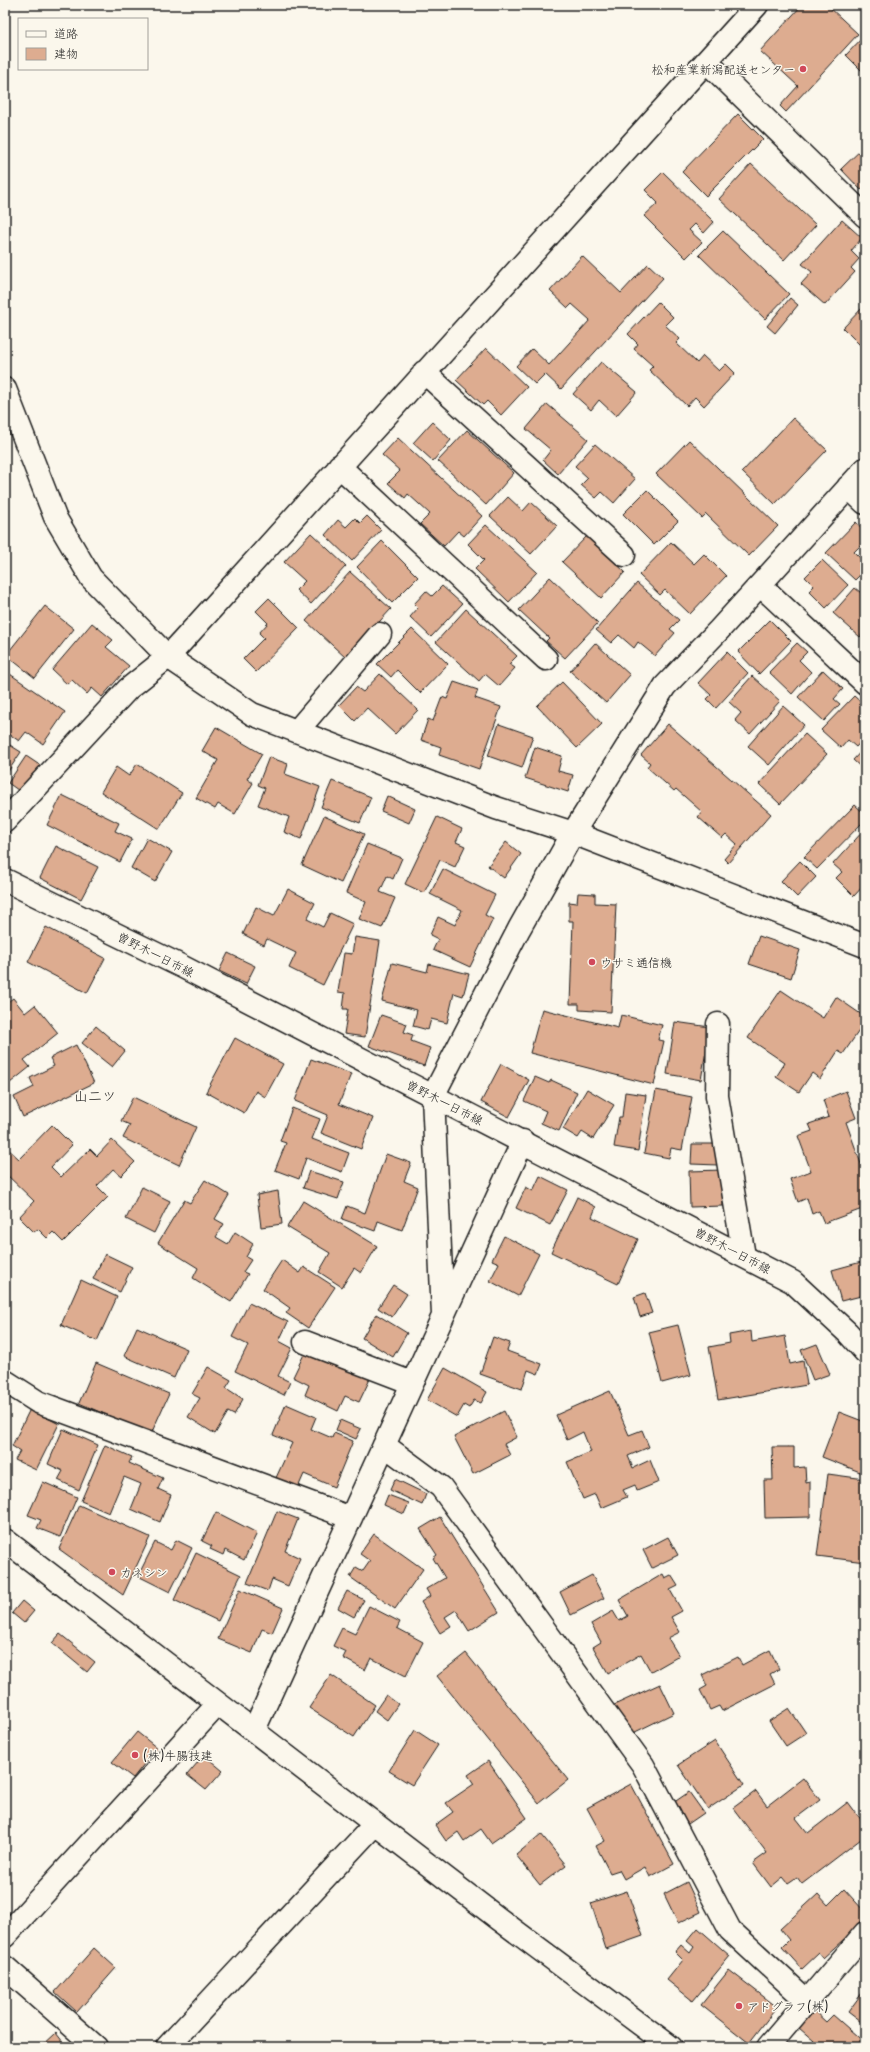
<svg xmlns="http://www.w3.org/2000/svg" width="870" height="2052" viewBox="0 0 870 2052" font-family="'Playpen Sans','Klee One',sans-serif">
	<rect width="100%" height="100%" fill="#fbf7ec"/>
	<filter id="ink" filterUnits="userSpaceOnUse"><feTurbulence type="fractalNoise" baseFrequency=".025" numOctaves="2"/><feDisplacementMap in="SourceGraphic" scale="8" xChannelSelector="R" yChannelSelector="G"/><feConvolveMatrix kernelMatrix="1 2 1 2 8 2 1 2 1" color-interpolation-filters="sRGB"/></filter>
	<g filter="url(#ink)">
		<path fill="#ddac90" stroke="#1c1c1c" d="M802,5H827L858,34L786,112L780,106L798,86L760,51Z
			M865,35V68L862,71L846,55Z
			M738,114L763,139L706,196L682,172Z
			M865,146V186L861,190L841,169Z
			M751,164L816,225L784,260L719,199Z
			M663,172L714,222L704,233L695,224L689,230L702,242L686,258L644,216L658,203L645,190Z
			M842,220L862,238L851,251L859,259L851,268L855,272L825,305L801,284L812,272L802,264Z
			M723,231L789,294L765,319L699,255Z
			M582,256L621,293L648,264L663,278L561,389L545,374L535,384L516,366L532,349L549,365L590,320L572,304L568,308L550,291Z
			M790,298L798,305L775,333L767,326Z
			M658,302L673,317L665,325L680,339L676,343L697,363L703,356L719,371L726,364L735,373L704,406L695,397L687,406L649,370L653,366L634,349L638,344L628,334Z
			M865,305V350L843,328Z
			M486,348L527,387L501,415L487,401L483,405L456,380Z
			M601,362L637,392L616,416L599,400L591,410L573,394Z
			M547,404L588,439L558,474L543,460L551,450L526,429Z
			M793,418L827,450L775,504L742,472Z
			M432,422L451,440L433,461L413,443Z
			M467,430L514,473L486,505L438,461Z
			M398,438L482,516L464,536L458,531L444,546L420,524L430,514L408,494L405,498L388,483L400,471L382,455Z
			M689,440L778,526L749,556L706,514L702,518L656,474Z
			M595,444L635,479L614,503L602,492L596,498L581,485L588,478L575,466Z
			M647,490L678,521L654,545L623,514Z
			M508,497L523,511L531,502L557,526L531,554L490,516Z
			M367,516L381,530L352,561L325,535L338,520L346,527L355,518L360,523Z
			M856,522L865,532V541L854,552L865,563V572L864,571L855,580L826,553Z
			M486,525L537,572L509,602L475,569L484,560L468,544Z
			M311,533L346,566L311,604L296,590L305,581L284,562Z
			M587,536L625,572L601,598L562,562Z
			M382,541L418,577L392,603L357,567Z
			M671,542L694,564L704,554L726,576L690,614L665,590L660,595L639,575Z
			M822,560L848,585L826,608L809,591L814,586L805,577Z
			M350,572L391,609L346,658L306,621Z
			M550,577L598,623L565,658L546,641L549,638L519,610Z
			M637,583L679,620L670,629L675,633L655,656L638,642L634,648L619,635L611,643L596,630Z
			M442,586L462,604L431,637L410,617L418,608L414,604L426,591L432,596Z
			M855,588L865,596V631L860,637L833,613Z
			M269,598L299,628L256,672L243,659L264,638L259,633L268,623L256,611Z
			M45,606L74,629L35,678L6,655Z
			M466,609L517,656L509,664L515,668L499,686L485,674L479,681L436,642Z
			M770,620L791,641L759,674L738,652Z
			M92,623L113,640L106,647L129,666L102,697L92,688L87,694L72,680L67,684L52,670Z
			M412,629L448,664L420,693L397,670L391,677L377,664Z
			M595,643L630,675L606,703L570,671Z
			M797,643L807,652L799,660L811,672L792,694L769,672Z
			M727,652L748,673L716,708L707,699L711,695L698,683Z
			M823,670L843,689L834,699L840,704L824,721L798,697Z
			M7,672L65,712L43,744L26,732L19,741L5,731V675Z
			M380,674L418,710L395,734L367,708L355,721L339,705L356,687L363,692Z
			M752,676L780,701L750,734L735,720L741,713L729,702Z
			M454,682L478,690L475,698L501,707L479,769L439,755L441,747L421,740L428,719L433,721L442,697L447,699Z
			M562,682L602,724L577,748L537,706Z
			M854,696L865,706V737L856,747L848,740L841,748L821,730Z
			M783,706L804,725L769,765L748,746Z
			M499,724L533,736L522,768L488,756Z
			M668,724L771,814L728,863L724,859L737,844L726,834L722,838L698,817L702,812L676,789L674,791L647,767L650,763L641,755Z
			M216,727L262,754L247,779L253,783L235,814L218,804L215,809L196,798L218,760L202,751Z
			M805,734L827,754L780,804L759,784Z
			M5,742L21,752L5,776Z
			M535,747L562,756L558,771L573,775L568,792L525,778Z
			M865,747V771L853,760Z
			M26,756L44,768L25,795L8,783Z
			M269,757L288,764L285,774L320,787L301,839L284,832L289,817L258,805L265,788L258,785Z
			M137,764L182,793L159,829L101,792L116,767L129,776Z
			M332,781L371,797L360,823L321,807Z
			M62,795L119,823L115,831L132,839L120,862L47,825Z
			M387,796L415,809L409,823L381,811Z
			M855,805L865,814V820L817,869L804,857Z
			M324,816L364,834L341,883L302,865Z
			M437,817L462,829L456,842L465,846L455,867L440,860L424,893L405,884Z
			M865,829V884L854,896L836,878L842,872L833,864Z
			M147,838L172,852L155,882L131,868Z
			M506,842L521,854L504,878L488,866Z
			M367,844L402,858L393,879L387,876L380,892L395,898L382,928L359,919L366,902L346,893Z
			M56,846L98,867L81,899L40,878Z
			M800,861L816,877L797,897L781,881Z
			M443,869L495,895L485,915L493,919L470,967L433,950L438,939L430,935L438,917L455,925L462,910L430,894Z
			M288,889L315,903L307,919L323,927L330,913L353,924L323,985L289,968L296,953L267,939L264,945L243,934L256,907L274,916Z
			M578,893L595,894V903L616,904L611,1012L579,1010V1004H570L573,921H569V902L577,903Z
			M46,927L105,958L87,993L28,962Z
			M759,936L800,950L791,978L749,964Z
			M355,937L380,941L365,1037L344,1034L348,1009H343L345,993L338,992L344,953L352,954Z
			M228,953L255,966L246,984L219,971Z
			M392,963L427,972L429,964L469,974L463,996L454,993L447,1023L431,1019L428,1030L413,1026L417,1010L382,1001Z
			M781,990L823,1018L836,997L865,1017V1022L843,1054L838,1051L820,1079L812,1073L799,1092L776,1077L785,1063L748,1038Z
			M13,998L25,1013L35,1005L58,1033L24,1060L30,1067L5,1087V1004Z
			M542,1009L618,1028L621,1015L662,1025L658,1040L664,1041L654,1085L530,1053Z
			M381,1015L407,1024L404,1032L413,1035L411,1041L430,1048L424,1066L369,1046Z
			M675,1022L710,1027L701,1080L667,1074Z
			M96,1026L125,1051L112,1067L82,1043Z
			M235,1038L283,1064L265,1097L256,1091L244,1113L206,1092Z
			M76,1045L94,1083L23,1117L14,1097L34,1087L30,1078L54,1066L50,1058Z
			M311,1059L351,1074L339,1104L373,1118L361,1149L321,1133L328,1115L295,1101Z
			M501,1064L529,1080L509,1117L481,1102Z
			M535,1077L549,1083L551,1080L577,1092L559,1131L541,1123L546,1111L524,1101Z
			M587,1089L614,1105L593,1139L582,1132L578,1138L563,1129Z
			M656,1090L692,1097L682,1150L671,1148L669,1158L644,1153Z
			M846,1091L856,1118L846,1122L865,1175V1208L824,1223L819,1211L812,1214L807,1198L798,1202L790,1179L811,1171L798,1136L812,1131L809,1124L829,1117L823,1100Z
			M625,1092L646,1095L638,1151L614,1147L619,1117H622Z
			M133,1097L196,1127L179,1165L123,1138L130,1125L121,1121Z
			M292,1108L320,1119L312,1139L349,1153L342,1172L306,1158L299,1179L275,1170L286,1143L280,1141Z
			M52,1125L72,1145L51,1167L61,1177L90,1149L97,1156L112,1140L135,1162L121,1176L113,1169L97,1186L108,1197L63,1242L53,1232L47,1238L38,1229L34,1232L19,1217L34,1201L5,1173V1146L19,1159Z
			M692,1144H719L718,1165L691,1164Z
			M386,1154L411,1163L404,1181L418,1187L402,1230L378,1221L375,1231L342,1219L347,1206L365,1213Z
			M723,1170V1206L690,1207L689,1171Z
			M309,1171L344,1182L338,1199L303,1188Z
			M540,1176L568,1190L550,1225L516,1208L526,1187L533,1191Z
			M205,1180L229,1195L215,1219L224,1224L216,1237L228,1244L235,1232L253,1244L246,1257L251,1260L243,1272L248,1274L231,1302L193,1278L198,1268L158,1243L184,1200L190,1203Z
			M142,1187L170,1201L154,1233L126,1219Z
			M278,1191L282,1224L261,1227L257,1195Z
			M577,1197L596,1207L592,1217L638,1239L618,1284L551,1252Z
			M303,1201L377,1246L361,1273L354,1268L342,1287L319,1272L330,1253L287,1227Z
			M860,1217H865V1249H860Z
			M504,1236L539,1254L518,1296L490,1281L499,1263L492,1260Z
			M105,1254L132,1267L120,1292L93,1279Z
			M282,1260L300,1273L304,1267L335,1287L308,1328L286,1313L290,1308L263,1289Z
			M865,1261V1295L841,1301L832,1270Z
			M81,1280L117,1297L97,1341L61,1325Z
			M393,1285L407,1294L392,1317L378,1308Z
			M645,1293L652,1313L640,1317L634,1297Z
			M249,1303L288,1322L279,1341L292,1348L278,1376L290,1382L284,1395L235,1371L248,1345L232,1337Z
			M376,1314L407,1333L393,1357L362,1338Z
			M678,1325L691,1375L662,1383L649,1332Z
			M137,1327L187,1349L174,1378L124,1356Z
			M751,1331L752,1342L785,1336L790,1364L803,1361L807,1385L718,1400L709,1347L730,1343L729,1335Z
			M493,1337L510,1343L507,1351L542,1364L538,1374L528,1370L522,1389L480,1374Z
			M817,1344L830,1374L813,1380L801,1350Z
			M308,1346L371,1377L359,1402L345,1396L338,1411L305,1395L309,1385L293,1377Z
			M96,1363L169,1394L151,1434L79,1403Z
			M208,1367L231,1380L226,1388L243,1399L234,1415L228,1412L215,1434L188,1417L200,1398L192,1394Z
			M445,1368L487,1392L481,1403L474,1400L469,1408L464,1405L457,1417L427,1400Z
			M610,1391L629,1435L642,1430L649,1447L628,1456L633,1468L650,1460L659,1482L637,1491L635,1485L623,1490L627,1497L601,1508L595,1494L583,1499L567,1462L591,1452L583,1432L567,1440L556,1415Z
			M286,1404L316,1417L311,1429L332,1438L334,1433L353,1441L334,1487L304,1474L297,1490L275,1480L292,1443L273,1435Z
			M30,1409L59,1424L36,1470L15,1460L20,1451L12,1446Z
			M504,1411L517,1437L504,1444L510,1455L473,1474L454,1437Z
			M839,1412L865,1422V1474L822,1457Z
			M340,1420L361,1429L356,1439L336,1430Z
			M63,1429L98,1445L79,1490L58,1480L63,1471L48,1464Z
			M105,1445L132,1457L129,1463L163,1478L158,1489L171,1495L160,1522L131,1509L141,1484L124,1477L109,1513L81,1501Z
			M772,1447H794V1468L805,1467L806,1483L810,1482V1517L765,1518L764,1480H773Z
			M828,1474L865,1479V1562L817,1556Z
			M395,1479L426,1494L422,1505L390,1490Z
			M43,1482L77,1497L60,1537L37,1528L41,1520L28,1515Z
			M388,1495L409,1503L404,1514L384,1505Z
			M79,1505L150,1537L123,1595L59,1549Z
			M277,1511L298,1519L285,1551L300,1558L288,1586L272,1579L268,1591L247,1583Z
			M216,1512L257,1533L244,1560L225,1550L223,1555L210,1549L212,1546L202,1541Z
			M440,1517L499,1612L469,1631L456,1610L445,1617L451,1626L440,1633L421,1602L430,1596L426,1589L445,1578L433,1558L437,1555L420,1529Z
			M374,1534L423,1569L395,1609L350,1577L356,1567L363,1571L370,1561L360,1554Z
			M668,1537L678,1555L652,1568L643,1550Z
			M176,1540L192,1548L170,1592L138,1576L155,1542L171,1550Z
			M196,1553L241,1575L218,1621L174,1600Z
			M663,1574L665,1578L671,1575L678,1586L670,1590L682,1611L671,1617L680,1632L668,1638L679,1656L651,1672L641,1654L608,1673L593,1647L601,1642L591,1624L613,1611L619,1621L628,1616L619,1600Z
			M592,1575L604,1598L571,1615L560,1592Z
			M240,1589L283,1608L272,1633L262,1629L252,1653L218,1639Z
			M347,1591L364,1600L354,1617L338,1608Z
			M22,1601L34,1611L24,1623L12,1613Z
			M369,1606L400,1622L397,1628L423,1642L406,1676L371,1658L365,1670L343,1658L346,1652L333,1646L342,1628L355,1634Z
			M60,1634L95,1662L87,1672L52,1643Z
			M770,1650L779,1669L770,1674L775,1684L722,1711L719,1706L710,1710L700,1690L707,1686L702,1675L738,1657L742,1665Z
			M466,1653L568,1780L539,1803L437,1676Z
			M331,1675L375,1705L354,1737L309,1708Z
			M660,1684L674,1713L627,1736L612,1706Z
			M386,1695L398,1704L387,1720L375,1711Z
			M789,1708L806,1733L786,1746L769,1721Z
			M415,1730L438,1745L412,1785L389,1771Z
			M137,1732L157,1748L133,1778L112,1762Z
			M715,1741L744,1785L708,1809L678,1765Z
			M204,1755L223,1771L206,1790L187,1775Z
			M488,1761L527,1818L491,1843L481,1829L464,1841L458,1832L446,1841L435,1825L453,1812L446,1803L474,1784L468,1775Z
			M803,1778L820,1800L796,1818L808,1833L848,1802L865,1825V1836L802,1884L797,1877L788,1883L783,1877L771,1887L753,1863L767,1853L733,1808L756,1791L767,1806Z
			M631,1784L674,1864L650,1877L645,1867L624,1879L619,1870L610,1873L596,1846L605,1841L587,1808Z
			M689,1792L704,1813L688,1824L673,1803Z
			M541,1834L566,1865L540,1885L516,1855Z
			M687,1882L701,1912L678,1923L664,1894Z
			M844,1889L865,1912V1920L823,1958L819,1953L802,1969L782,1947L789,1940L780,1929L818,1894L828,1905Z
			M627,1891L643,1936L606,1949L591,1903Z
			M698,1928L730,1956L693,2001L667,1980L683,1960L675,1952L681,1945L690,1953L694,1947L687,1941Z
			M94,1948L116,1968L77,2012L55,1992Z
			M729,1970L777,2007L749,2043L701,2005Z
			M865,1989V2025L848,2012Z
			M814,2011L826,2022L833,2015L865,2043V2047H811L809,2046L814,2041L799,2028Z
			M56,2033L67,2047H41Z"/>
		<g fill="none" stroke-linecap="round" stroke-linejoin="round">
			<g stroke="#1c1c1c" stroke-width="25">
				<path id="minor" d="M707,62L865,216
					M424,372L624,555
					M339,466L546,659
					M848,487L865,503
					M760,585L865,683
					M297,731L380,634
					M5,821L128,689L168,657L757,5
					M718,1024L717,1096L744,1256
					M443,1315L433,1096L519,929L573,833L665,686L719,630L865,469
					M305,1342L412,1383
					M5,1381L38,1402L351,1518
					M384,1445L441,1487L643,1765L730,1930L806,2000
					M254,1730L523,1141
					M5,1936L218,1704
					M5,1967L96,2047
					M167,2047L375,1824
					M768,2047L865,1933"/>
			</g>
			<g stroke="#1c1c1c" stroke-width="25">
				<path id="tertiary" d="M5,389L55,517L91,578L168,657L252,714L496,808L573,833L865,946
					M5,1540L499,1919L671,2047"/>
			</g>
			<g stroke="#1c1c1c" stroke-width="25">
				<path id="secondary" d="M5,880L181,966L793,1282L848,1333L865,1352"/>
			</g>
			<use href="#minor" stroke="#fbf7ec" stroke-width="22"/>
			<use href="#tertiary" stroke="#fbf7ec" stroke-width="22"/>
			<use href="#secondary" stroke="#fbf7ec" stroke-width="22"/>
		</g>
	</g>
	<g fill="#d1495b" stroke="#fbf7ec" stroke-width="1.5">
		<circle cx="803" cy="69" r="4"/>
		<circle cx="592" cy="962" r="4"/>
		<circle cx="112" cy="1572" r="4"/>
		<circle cx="135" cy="1755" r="4"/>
		<circle cx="739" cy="2006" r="4"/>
	</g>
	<g text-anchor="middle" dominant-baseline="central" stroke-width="3" stroke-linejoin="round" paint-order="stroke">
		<g font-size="12" fill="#1c1c1c" stroke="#fbf7ec" text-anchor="start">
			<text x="795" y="69" text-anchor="end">松和産業新潟配送センター</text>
			<text x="600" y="962">ウサミ通信機</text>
			<text x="120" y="1572">カネシン</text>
			<text x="143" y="1755">(株)牛腸技建</text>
			<text x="747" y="2006">アドグラフ(株)</text>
		</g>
		<g font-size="12" fill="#1c1c1c" stroke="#fbf7ec">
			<text transform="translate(156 954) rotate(27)">曽野木一日市線</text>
			<text transform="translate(445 1102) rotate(27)">曽野木一日市線</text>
			<text transform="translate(733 1250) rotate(28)">曽野木一日市線</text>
		</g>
		<g font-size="14" fill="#1c1c1c" stroke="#fbf7ec">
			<text x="95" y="1095">山二ツ</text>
		</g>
	</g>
	<rect width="870" height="2052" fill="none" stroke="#fbf7ec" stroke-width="20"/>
	<rect x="10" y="10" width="850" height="2032" fill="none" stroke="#1c1c1c" stroke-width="1.5" filter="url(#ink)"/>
	<rect x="18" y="18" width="130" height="52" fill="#fbf7ec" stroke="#a29f99"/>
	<rect x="26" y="31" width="20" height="6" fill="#fbf7ec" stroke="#a29f99"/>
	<text x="54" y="38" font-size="12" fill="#1c1c1c">道路</text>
	<rect x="26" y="48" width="20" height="12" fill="#ddac90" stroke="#a29f99"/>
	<text x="54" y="58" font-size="12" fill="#1c1c1c">建物</text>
</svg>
